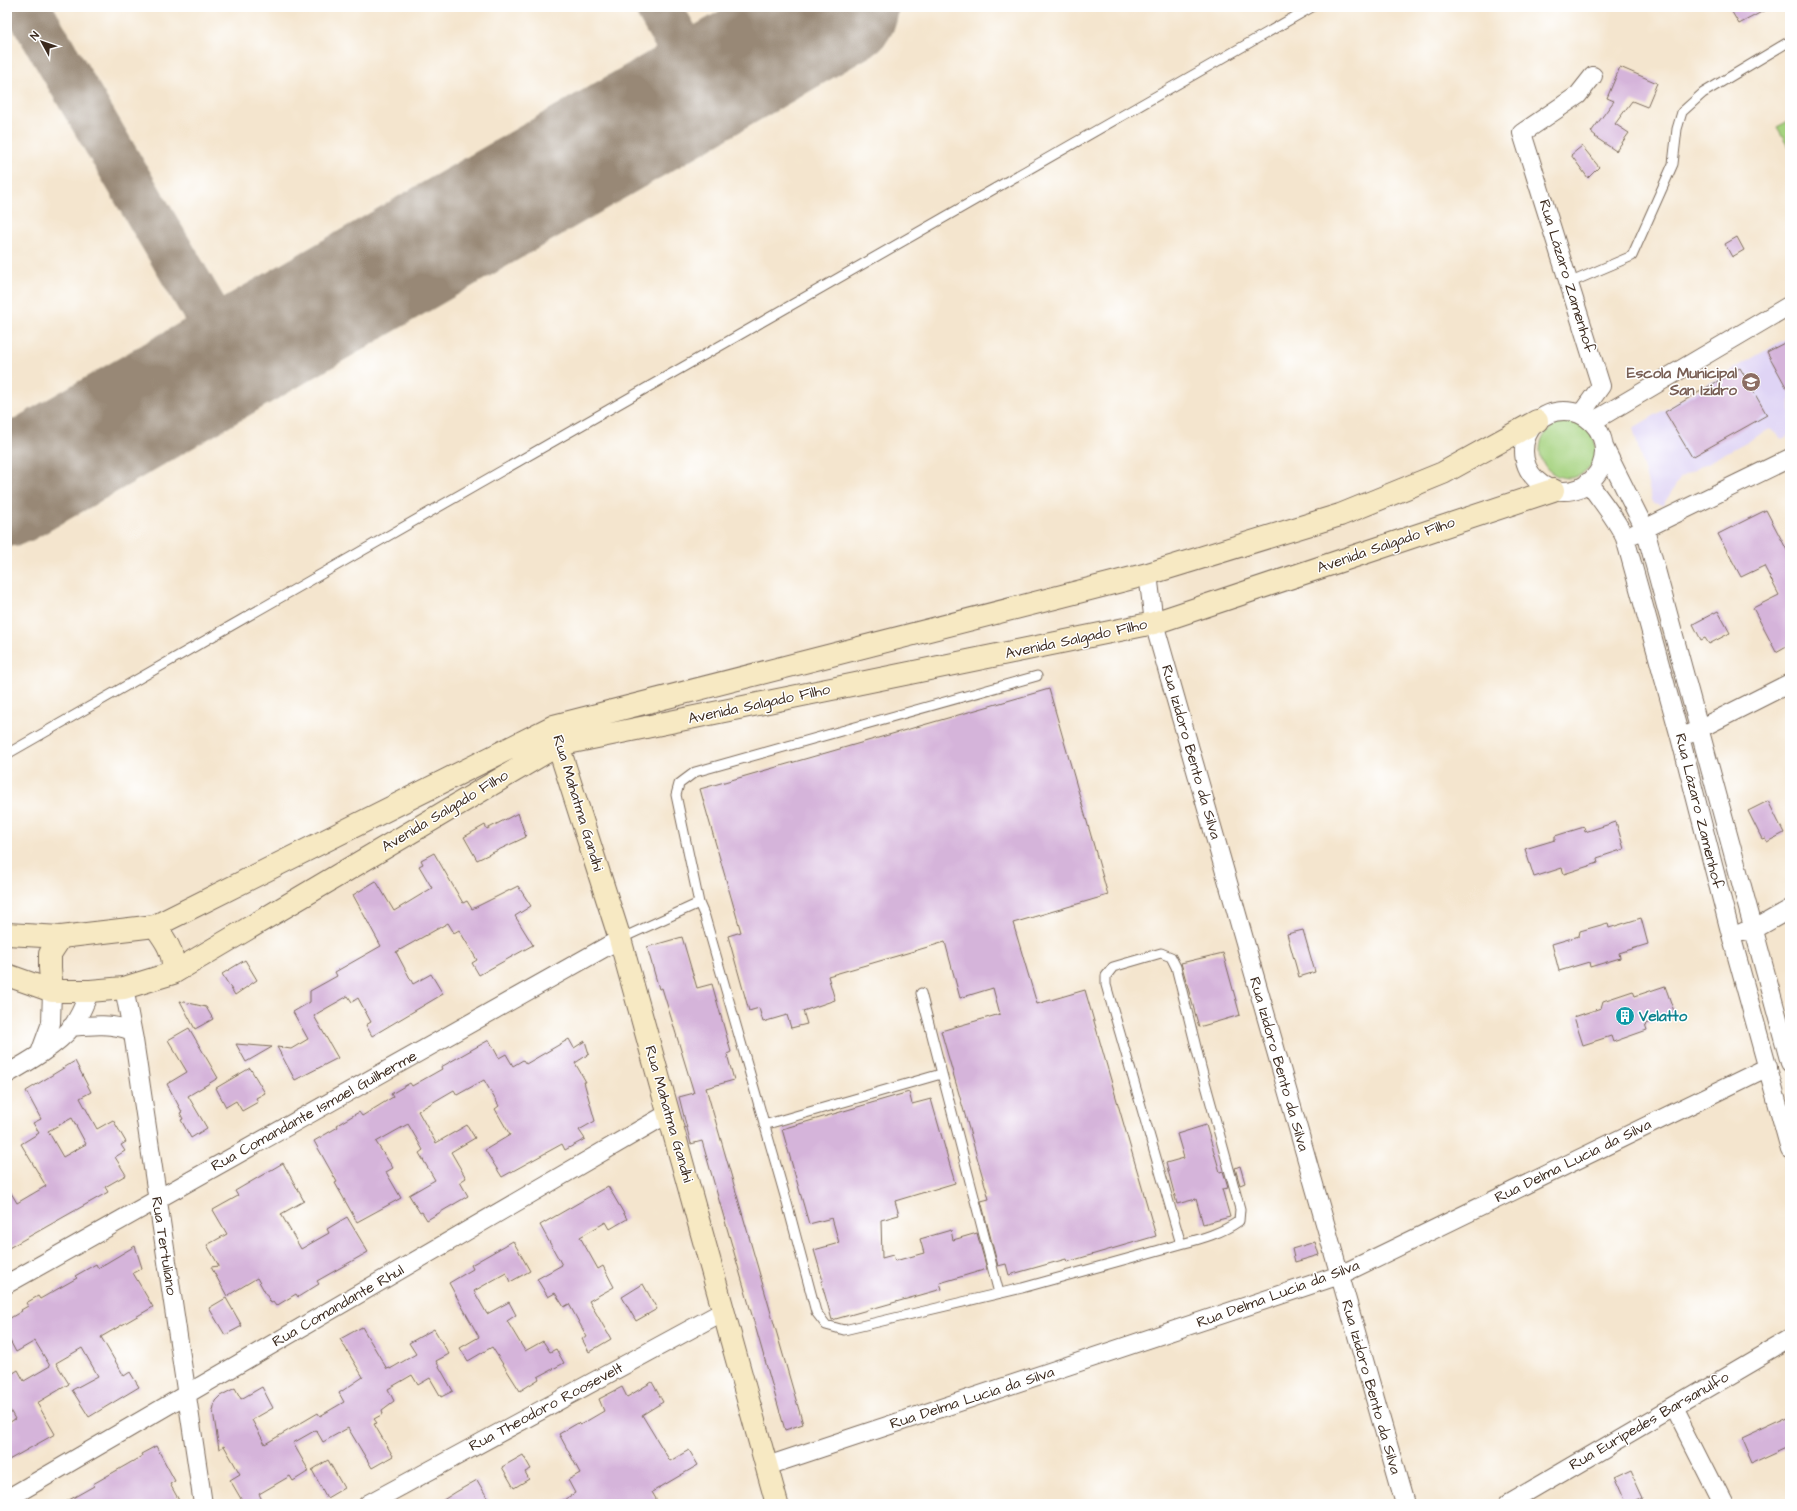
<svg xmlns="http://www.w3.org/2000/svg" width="1797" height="1511" viewBox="0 0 1797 1511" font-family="'Architects Daughter',sans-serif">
	<rect width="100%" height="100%" fill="#fff"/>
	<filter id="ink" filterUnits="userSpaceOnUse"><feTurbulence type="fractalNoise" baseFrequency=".025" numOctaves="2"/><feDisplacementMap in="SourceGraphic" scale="8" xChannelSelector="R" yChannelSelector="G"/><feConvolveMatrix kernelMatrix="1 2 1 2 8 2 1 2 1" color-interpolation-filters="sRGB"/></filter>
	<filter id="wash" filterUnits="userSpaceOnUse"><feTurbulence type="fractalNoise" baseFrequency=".012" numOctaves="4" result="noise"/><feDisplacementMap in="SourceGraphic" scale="16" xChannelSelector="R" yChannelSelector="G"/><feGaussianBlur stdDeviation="0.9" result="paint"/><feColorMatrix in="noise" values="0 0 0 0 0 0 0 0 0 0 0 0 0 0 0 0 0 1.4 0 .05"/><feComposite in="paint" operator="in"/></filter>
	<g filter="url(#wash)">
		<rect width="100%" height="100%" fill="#f4e5ce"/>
		<path fill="#dfd4f5" d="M1790,336V435L1782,439L1770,429L1681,477L1663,505L1653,503L1633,428Z"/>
		<path fill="#a6d380" stroke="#707e4f" d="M1790,120V149L1777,127Z
			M1540 450a28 28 0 1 1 56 0a28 28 0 1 1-56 0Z"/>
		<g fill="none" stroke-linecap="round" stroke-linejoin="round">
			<path stroke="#988876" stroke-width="46" d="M27,7L233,358
				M658,7L704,86"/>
			<path stroke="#988876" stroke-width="115" d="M7,489L841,7"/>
		</g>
		<g id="blocks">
			<path fill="#d5b4da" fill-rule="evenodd" d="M1729,7H1771L1739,24Z
				M1620,67L1657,83L1647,107L1632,101L1615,124L1629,133L1616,151L1595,137L1596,136L1591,132L1614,101L1607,98Z
				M1582,146L1599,167L1588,178L1571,155Z
				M1737,237L1744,250L1732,257L1725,244Z
				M1790,340V394L1767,352Z
				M1740,368L1767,415L1692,457L1665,412Z
				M1766,510L1790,556V644L1776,652L1753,608L1779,595L1764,566L1741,577L1718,534Z
				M1718,611L1730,633L1709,644L1705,638L1701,640L1693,624Z
				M1049,689L1108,895L1013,923L1037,1004L1085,990L1156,1236L1067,1262L1066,1259L1009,1275L1006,1264L998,1266L981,1201L989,1199L941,1031L1000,1014L993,988L960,998L945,942L828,976L835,1000L803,1011L807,1024L791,1028L787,1015L763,1022L759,1008L749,1011L728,936L741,932L700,789Z
				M1768,801L1784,833L1767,842L1765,838L1762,839L1748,811Z
				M518,813L526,837L477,860L464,837L485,825L487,829Z
				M1616,822L1624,849L1597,858L1598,863L1564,874L1562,868L1534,877L1525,849L1555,840V836L1584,827L1585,832Z
				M434,853L463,903L467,901L472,909L518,886L531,906L515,916L533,945L479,975L472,963L477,960L459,930L454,933L448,923L396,952L413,984L431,974L443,994L372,1036L366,1025L371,1022L358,998L352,1002L348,996L318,1013L314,1016L338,1058L295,1080L277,1047L291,1049L308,1039L293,1012L310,1002V991L337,976L335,972L381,946L353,895L376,881L394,911L432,888L419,866L423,864L421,860Z
				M1641,918L1648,944L1619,953L1620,958L1590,967L1589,962L1559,971L1552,944L1579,936L1580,931L1608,923L1609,928Z
				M1303,930L1315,972L1299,977L1287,934Z
				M682,937L697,988L712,984L731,1052L727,1054L734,1080L706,1088L803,1424L785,1430L702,1141L691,1144L679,1097L694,1093L662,988L659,989L647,947Z
				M1223,953L1240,1015L1199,1027L1181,963Z
				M245,960L257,980L235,995L222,974Z
				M1665,986L1675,1014L1645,1024L1647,1030L1613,1042L1611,1036L1583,1045L1574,1017L1601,1008L1603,1001L1633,991L1635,996Z
				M180,1001L206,1007L213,1019L195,1029Z
				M189,1028L218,1078L188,1096L207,1128L191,1138L181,1120L183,1119L180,1113L182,1112L167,1084L187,1072L168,1040Z
				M569,1039L574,1048L585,1041L589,1054L575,1063L586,1082H584L595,1121L579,1130L585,1139L565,1150L562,1144L502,1177L485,1150L510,1135L495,1109L499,1106L484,1080L457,1095L454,1090L418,1111L436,1143L467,1125L475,1138L451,1152L466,1178L460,1182L468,1196L427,1220L422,1212L420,1213L409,1195L435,1180L419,1153L423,1150L408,1124L376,1142L393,1168L386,1172L401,1198L357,1222L335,1183L337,1182L314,1141L338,1127L337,1125L359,1112L362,1116L393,1097L391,1094L410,1083L412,1086L442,1069L441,1067L489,1040L499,1058L506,1054L513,1066L523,1060L526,1064Z
				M236,1044L272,1047L246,1062Z
				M75,1061L91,1092L80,1098L97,1129L113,1120L126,1142L121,1145L125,1151L115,1157L126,1175L105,1187L108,1192L7,1249V1186L17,1203L46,1186L21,1144L39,1133L33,1123L41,1119L26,1091ZM72,1118L86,1144L63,1157L48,1131Z
				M250,1068L265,1093L256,1098L258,1102L242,1111L236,1101L226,1107L216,1088Z
				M909,1092L912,1104L931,1099L955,1183L895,1201L899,1215L881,1220L882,1258L893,1255L895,1261L924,1253L920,1239L951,1230L953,1240L977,1233L987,1269L940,1283L942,1289L832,1320L821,1281H823L814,1250L839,1243L832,1218L809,1224L782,1129Z
				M1206,1125L1220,1172L1223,1171L1228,1188L1222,1189L1230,1217L1203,1224L1196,1199L1177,1204L1166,1163L1184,1158L1177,1134Z
				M283,1163L304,1201L281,1214L301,1249L329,1233L327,1229L347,1217L368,1252L317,1281L319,1284L298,1297L296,1294L276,1306L273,1302L271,1303L257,1278L227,1296L211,1267L219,1266L207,1245L227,1234L213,1210L238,1196L235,1191Z
				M1240,1166L1245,1183L1240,1185L1235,1168Z
				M608,1186L627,1219L610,1229L606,1222L580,1237L598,1269L603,1266L614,1287L589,1301L611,1339L589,1352L582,1339L587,1337L569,1304L564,1307L555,1293L548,1297L537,1279L562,1265L540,1225Z
				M513,1241L530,1271L510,1282L506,1273L474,1291L487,1314L509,1302L516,1315L507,1321L525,1351L543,1341L550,1352L556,1349L564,1363L538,1377L539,1379L520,1391L492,1347L468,1361L460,1348L479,1337L449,1283L473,1269L471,1265Z
				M1315,1242L1319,1255L1295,1262L1292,1249Z
				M135,1246L142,1268L133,1273L153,1307L101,1337L124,1376L130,1372L139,1387L89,1417L72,1390L98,1376L82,1348L56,1363L69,1384L37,1403L55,1434L7,1461V1424L15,1419L7,1405V1377L18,1370L24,1381L50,1366L35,1341L16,1352L7,1335V1320L22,1311L21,1310L28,1306L26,1303L38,1296L40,1299L77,1278L75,1276L96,1264L98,1268Z
				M643,1284L657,1309L636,1321L622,1297Z
				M226,1298L242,1326L225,1335L209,1308Z
				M362,1327L387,1369L390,1368V1369L416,1354L409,1343L434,1329L449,1354L436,1361L453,1391L441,1397L430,1378L418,1385L412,1375L388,1389L394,1401L382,1410L383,1414L374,1419L377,1423L374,1424L393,1456L372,1468L348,1428L323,1442L316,1430L293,1443L309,1471L293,1481L290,1476L259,1494L264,1504H244L230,1480L240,1474L224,1446L219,1449L213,1411L215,1401L220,1396L235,1388L241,1399L262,1387L273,1408L252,1420L265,1444L318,1413L320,1416L344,1402L339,1393L363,1377L340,1339Z
				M652,1382L663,1402L642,1415L670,1461L689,1450L698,1465L652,1492L659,1504H557L575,1493L568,1480L580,1473L559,1434L578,1423L580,1425L604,1411L599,1399L622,1387L627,1397Z
				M1790,1416V1446L1751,1464L1740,1439Z
				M156,1446L175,1481L170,1484L181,1504H62L94,1486L93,1484L142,1456L141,1454Z
				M523,1455L531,1469L525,1472L529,1479L514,1488L502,1467Z
				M328,1460L344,1488L327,1498L312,1470Z
				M1629,1471L1642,1499L1632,1504H1623L1612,1479Z
				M477,1480L491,1504H437L456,1492Z"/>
		</g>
	</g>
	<g filter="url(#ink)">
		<use href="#blocks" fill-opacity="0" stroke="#7c6b5c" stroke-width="1"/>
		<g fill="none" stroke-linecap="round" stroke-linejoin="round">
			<g stroke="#7c6b5c" stroke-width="11">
				<path id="lane" d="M1569,283L1632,256L1673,164L1677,129L1682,112L1703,93L1790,41
					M1037,676L695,772L679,784L676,795L699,903L705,917L787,1203L816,1312L826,1325L844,1330L1022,1288L1181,1244C1201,1239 1222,1233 1239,1221L1240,1209L1202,1071L1176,967L1171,957L1161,953L1113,967L1106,976V985L1181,1244
					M7,754L1312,7
					M620,939L699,903
					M921,993L999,1293
					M764,1125L941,1074"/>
			</g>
			<g stroke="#7c6b5c" stroke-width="20">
				<path id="street" d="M1524 451a40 40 0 1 1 80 0a40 40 0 1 1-80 0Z
					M1581,414L1601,386L1522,133L1578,95L1593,76
					M1592,422L1790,305
					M1604,447L1645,529L1790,1063
					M1588,482C1601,501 1616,518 1625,538L1680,737L1731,935L1790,1149
					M1634,534L1790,458
					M1148,574L1154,623L1405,1504
					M1689,734L1790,683
					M1743,932L1755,929L1790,909
					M124,988L134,1040L203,1504
					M71,1027C93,1025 111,1023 132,1031
					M40,1053L51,1023L52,991
					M7,1074C28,1062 56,1046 72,1027C80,1016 85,1003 90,991
					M7,1284L620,939
					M1674,1407L1723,1504
					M767,1466L1340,1275L1768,1067
					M7,1499L669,1113
					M368,1504L724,1311
					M1508,1504L1790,1339"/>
			</g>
			<g stroke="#7c6b5c" stroke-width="24">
				<path id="secondary" d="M555,731L558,745L620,939L777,1504
					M155,926C166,941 175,953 173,973
					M7,934L61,937L155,926L554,726L1148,574L1340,515L1443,473L1537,421
					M7,975L52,991H90L124,988L173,973L558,745L1154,623L1553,490
					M52,991L50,968V954L61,937"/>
			</g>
			<use href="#lane" stroke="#fff" stroke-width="9"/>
			<use href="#street" stroke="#fff" stroke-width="18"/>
			<use href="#secondary" stroke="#f7e9c3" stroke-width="22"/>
		</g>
	</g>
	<defs>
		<g id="school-disc" transform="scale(1)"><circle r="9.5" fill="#8d6e63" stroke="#fff"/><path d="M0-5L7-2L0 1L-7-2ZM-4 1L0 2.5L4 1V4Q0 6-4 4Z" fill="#fff"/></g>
		<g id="building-disc" transform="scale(1)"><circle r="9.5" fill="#0f9aa8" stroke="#fff"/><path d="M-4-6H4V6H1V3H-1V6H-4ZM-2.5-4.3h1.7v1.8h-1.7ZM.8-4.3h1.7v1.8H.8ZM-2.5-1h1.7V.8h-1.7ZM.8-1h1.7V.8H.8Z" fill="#fff"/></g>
	</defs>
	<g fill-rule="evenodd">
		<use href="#school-disc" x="1751" y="382"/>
		<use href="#building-disc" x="1625" y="1016"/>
	</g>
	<g text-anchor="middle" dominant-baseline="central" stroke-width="3" stroke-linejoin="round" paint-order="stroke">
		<g font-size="15" fill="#3b2a1e" stroke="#fff">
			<text transform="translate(1567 276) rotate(73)">Rua Lázaro Zamenhof</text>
			<text transform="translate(1386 545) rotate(-19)">Avenida Salgado Filho</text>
			<text transform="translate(1076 639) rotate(-12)">Avenida Salgado Filho</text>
			<text transform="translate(759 704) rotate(-12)">Avenida Salgado Filho</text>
			<text transform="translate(1191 752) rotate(74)">Rua Izidoro Bento da Silva</text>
			<text transform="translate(578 803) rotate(73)">Rua Mahatma Gandhi</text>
			<text transform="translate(445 811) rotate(-31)">Avenida Salgado Filho</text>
			<text transform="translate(1699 811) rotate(76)">Rua Lázaro Zamenhof</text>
			<text transform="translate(1279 1064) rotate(74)">Rua Izidoro Bento da Silva</text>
			<text transform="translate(314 1111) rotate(-29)">Rua Comandante Ismael Guilherme</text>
			<text transform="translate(669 1114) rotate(74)">Rua Mahatma Gandhi</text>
			<text transform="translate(1573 1161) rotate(-26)">Rua Delma Lucia da Silva</text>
			<text transform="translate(164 1246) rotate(81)">Rua Tertuliano</text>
			<text transform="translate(1278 1294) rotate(-20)">Rua Delma Lucia da Silva</text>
			<text transform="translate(338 1306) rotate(-30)">Rua Comandante Rhul</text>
			<text transform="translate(1371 1387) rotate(74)">Rua Izidoro Bento da Silva</text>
			<text transform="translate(972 1398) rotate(-18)">Rua Delma Lucia da Silva</text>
			<text transform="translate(546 1407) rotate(-28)">Rua Theodoro Roosevelt</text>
			<text transform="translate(1649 1421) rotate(-30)">Rua Eurípedes Barsanulfo</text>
		</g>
		<g font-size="15" font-weight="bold" fill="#785e54" stroke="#fff" text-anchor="end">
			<text x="1737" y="373">Escola Municipal<tspan x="1737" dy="17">San Izidro</tspan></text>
		</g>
		<g font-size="15" font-weight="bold" fill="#0d838f" stroke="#fff" text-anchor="start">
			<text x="1639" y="1016">Velatto</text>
		</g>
	</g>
	<rect width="1797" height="1511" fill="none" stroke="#fff" stroke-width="24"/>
	<g transform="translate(42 42) rotate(310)" stroke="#ffffff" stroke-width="3" paint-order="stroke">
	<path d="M0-3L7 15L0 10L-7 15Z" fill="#3b2a1e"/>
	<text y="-6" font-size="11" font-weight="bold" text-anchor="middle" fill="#3b2a1e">N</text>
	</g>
</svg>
